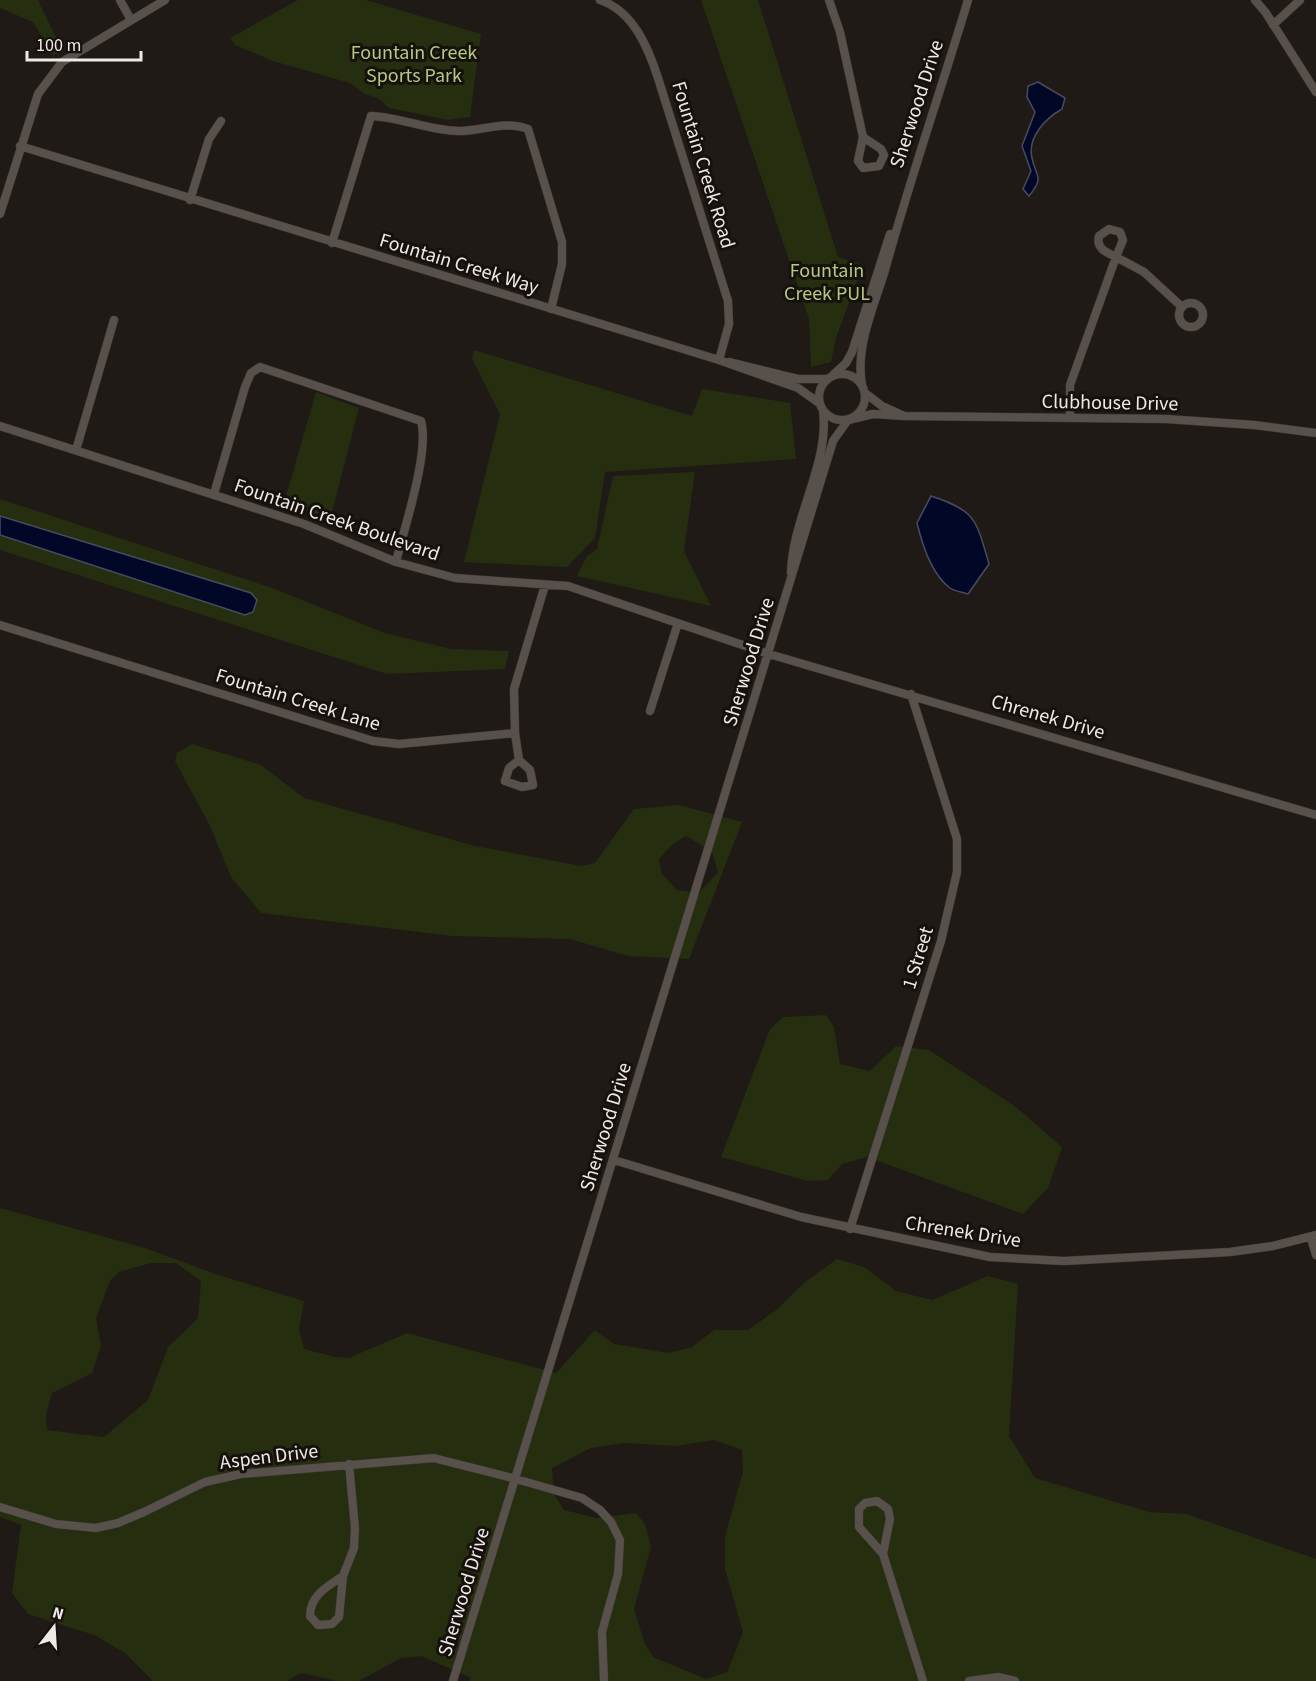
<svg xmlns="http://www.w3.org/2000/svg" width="1316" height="1681" viewBox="0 0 1316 1681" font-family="'Source Sans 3',sans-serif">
	<rect width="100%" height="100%" fill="#201a16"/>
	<path fill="#252e0e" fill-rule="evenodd" d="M0,0H38L63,52L53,55L33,22L0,8Z
		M298,0H366L481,34L470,117L448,120L389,108L378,98L365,94L350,83L273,61L235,45L230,38Z
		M701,0H758L838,257L863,265L836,338L831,362L811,367L809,319Z
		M474,350L692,416L702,389L790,403L796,459L605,472L595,538L567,567L464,562L500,414L472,359Z
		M316,392L359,408L330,520L284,503Z
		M695,472L684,551L711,606L577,576L587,556L597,549L613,476Z
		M0,499L272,588L385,633L451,649L509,651L505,669L387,674L0,550Z
		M192,744L261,765L304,798L475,846L581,866L595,863L634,809L679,805L742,822L689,959L628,956L570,939L452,936L261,913L231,877L210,826L175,761L177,753ZM686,836L712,852L718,872L699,893L677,890L662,874L659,859L673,844Z
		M826,1015L834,1027L840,1064L870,1071L896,1046L929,1050L1016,1107L1062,1147L1048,1188L1023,1214L867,1157L842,1164L828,1180L808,1181L721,1157L770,1029L783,1017Z
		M0,1208L145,1248L218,1275L304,1301L299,1329L304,1349L335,1357L349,1358L407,1333L556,1373L595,1330L614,1344L669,1353L692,1347L714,1330H748L779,1308L805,1282L837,1259L864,1267L896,1291L932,1300L988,1276L1018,1284L1009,1436L1035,1478L1149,1512L1186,1514L1316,1559V1681H470V1677L421,1656L401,1658L359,1681H337L301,1673L287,1681H153L125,1653L94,1635L28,1614L12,1593L21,1525L0,1517ZM151,1263H176L201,1281L198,1318L168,1347L148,1400L104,1437L47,1430L46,1415L52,1393L92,1373L101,1346L96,1318L110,1281L119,1272ZM714,1440L742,1450L743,1472L725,1536V1569L743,1632L727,1672L706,1679L653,1657L645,1644L634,1609L651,1547L645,1524L636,1513L597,1518L564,1510L554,1494L552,1468L591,1448L625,1443L675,1446Z"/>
	<path fill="#010727" stroke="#484b60" stroke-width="1.5" d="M1038,82L1065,98L1062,109C1046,118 1027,137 1032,158C1036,178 1045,176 1029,196L1023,189L1031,171L1022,146L1035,112L1027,97L1028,86Z
		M931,496C977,511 976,520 989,564L968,594C962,592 954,591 950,588C931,574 922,544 917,523Z
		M0,516L251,593L257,600L253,612L245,615L0,535Z"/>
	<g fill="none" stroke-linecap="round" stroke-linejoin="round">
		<g stroke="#3c3735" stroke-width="9">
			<path id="minor" d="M120,0L131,20
				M600,0C633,11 648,47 658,78L728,301L729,324L719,360
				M829,0L840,32L863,137L858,161L863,168L879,166L884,155L881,149L863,137
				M1255,0L1266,13L1316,92
				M1273,25L1300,0
				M20,146L719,360L798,388L819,403
				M190,200L209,139L221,121
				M0,214L38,94L62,62L165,0
				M1109,229L1120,232L1123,240L1116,257C1105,252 1096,248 1099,236Z
				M332,243L371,116C401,117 429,131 459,131C482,131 506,120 528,129L562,242V264L551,309
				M1179 315a12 12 0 1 1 24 0a12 12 0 1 1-24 0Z
				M729,362L798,379H827
				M819 397a23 23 0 1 1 46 0a23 23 0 1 1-46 0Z
				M833,375L846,363L852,352L890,234
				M862,385C855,346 874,307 885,270C910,179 941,90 968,0
				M904,416L1166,419L1254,425L1316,433
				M1070,417V385L1116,257L1144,272L1182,307
				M0,426L304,524L396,562L455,578L568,586L769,654L1316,815
				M76,450L114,320
				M214,494L245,387L251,373L260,367L421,421C430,451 404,529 396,562
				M791,573C792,519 830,462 823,411
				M0,625L373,741L399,744L515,733
				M650,711L678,623
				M519,760L509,768L505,781L522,787L533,785L530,770L519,760L515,733L514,689L545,585
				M614,1160L801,1217L990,1257L1064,1261L1230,1252L1273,1246L1316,1235
				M850,1229L941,941L957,872V839L911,694
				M1311,1238L1316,1255
				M0,1507L56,1524L96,1528L118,1523L144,1512L205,1482L241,1474L434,1458L516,1479L582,1498L600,1510L611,1522L620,1540L618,1574L602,1632L604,1681
				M883,1554L859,1527V1509L865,1503L877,1501L888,1509L890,1519L883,1554L923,1681
				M343,1576C328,1586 310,1595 310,1616L318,1625L332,1624L339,1617L343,1576L354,1548L355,1528L349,1464
				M453,1681L833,441L848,420L873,414L904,416L882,406L865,393
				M969,1681L998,1677L1015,1681"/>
		</g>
		<use href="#minor" stroke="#58504b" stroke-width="8"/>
	</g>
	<g text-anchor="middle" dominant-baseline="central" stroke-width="6" stroke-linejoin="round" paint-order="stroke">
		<g font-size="20" fill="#b4ca82" stroke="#17110d">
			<text x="414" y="53">Fountain Creek<tspan x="414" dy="23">Sports Park</tspan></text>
			<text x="827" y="271">Fountain<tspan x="827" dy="23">Creek PUL</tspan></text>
		</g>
		<g font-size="20" fill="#eee9e6" stroke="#17110d">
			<text transform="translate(917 104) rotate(-72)">Sherwood Drive</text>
			<text transform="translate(703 165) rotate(73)">Fountain Creek Road</text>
			<text transform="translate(459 264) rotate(17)">Fountain Creek Way</text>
			<text transform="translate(1110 403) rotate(1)">Clubhouse Drive</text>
			<text transform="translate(337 520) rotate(19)">Fountain Creek Boulevard</text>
			<text transform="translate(749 662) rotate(-73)">Sherwood Drive</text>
			<text transform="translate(298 700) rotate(17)">Fountain Creek Lane</text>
			<text transform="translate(1048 717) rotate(16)">Chrenek Drive</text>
			<text transform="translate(918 958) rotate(-73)">1 Street</text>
			<text transform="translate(606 1127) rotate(-73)">Sherwood Drive</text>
			<text transform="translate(963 1232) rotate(9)">Chrenek Drive</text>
			<text transform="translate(269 1457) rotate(-7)">Aspen Drive</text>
			<text transform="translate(464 1592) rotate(-73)">Sherwood Drive</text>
		</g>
	</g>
	<g transform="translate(54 1627) rotate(17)" stroke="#17110d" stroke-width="4.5" paint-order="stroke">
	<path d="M0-4.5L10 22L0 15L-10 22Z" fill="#eee9e6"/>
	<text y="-9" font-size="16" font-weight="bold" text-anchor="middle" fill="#eee9e6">N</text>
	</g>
	<path d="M27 51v9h114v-9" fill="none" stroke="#eee9e6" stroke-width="3"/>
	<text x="36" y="51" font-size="18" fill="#eee9e6" stroke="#17110d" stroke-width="4.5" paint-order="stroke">100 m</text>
</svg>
